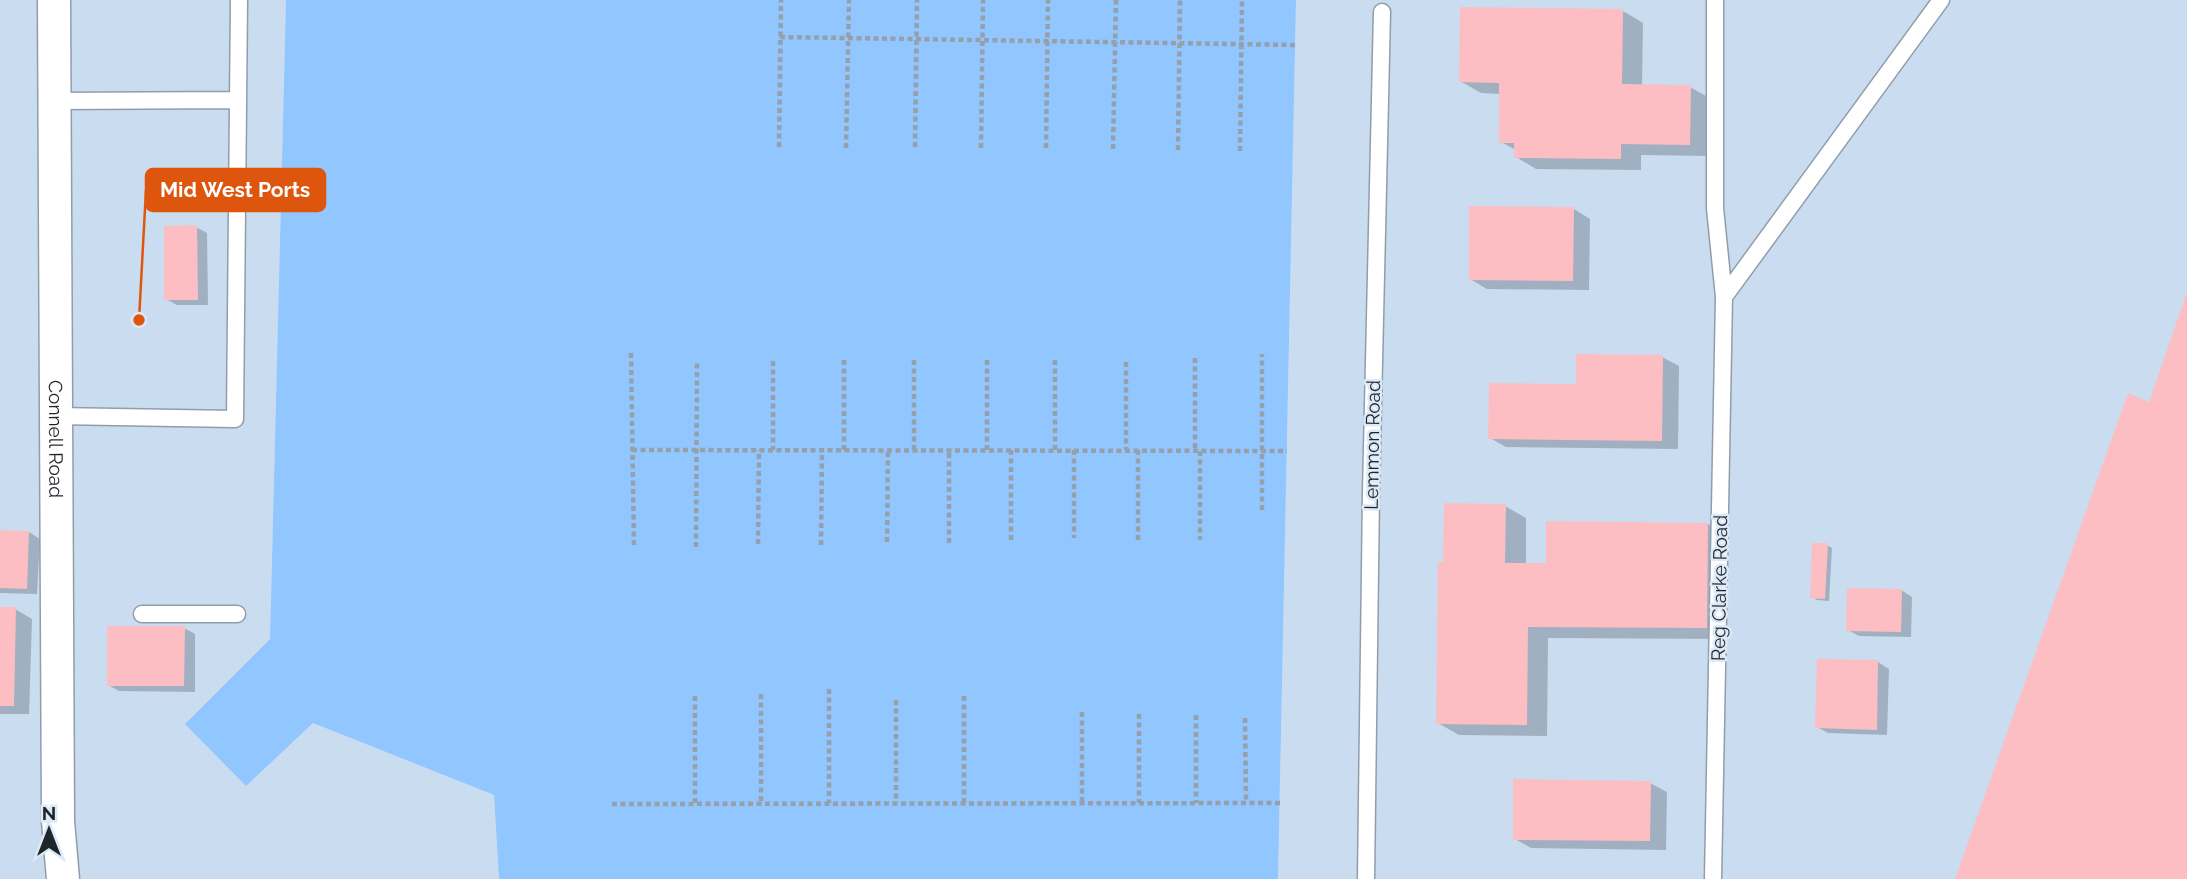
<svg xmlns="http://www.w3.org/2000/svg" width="2187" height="879" viewBox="0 0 2187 879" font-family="Raleway,sans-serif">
	<rect width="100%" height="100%" fill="#dce9f7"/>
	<path fill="#cadcf0" d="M0,0H286L270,639L185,724L313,723L494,795L499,879H0Z
		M1296,0H2187V879H1278Z"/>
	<path fill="#91c6ff" d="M286,0H1296L1278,879H499L494,795L313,723L246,786L185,724L270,639Z"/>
	<path fill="#0003" d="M1623,11L1643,23L1642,86L1690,87L1711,99L1710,156L1641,155V170L1536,169L1516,157V150L1501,142V94L1481,93L1460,81Z
		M1574,209L1590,219L1589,290L1487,289L1470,279Z
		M196,227L207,233L208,305H177L166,299Z
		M1662,357L1679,366L1678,449L1506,447L1490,438L1578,386Z
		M1505,506L1526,518V565H1547L1708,524L1728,536L1727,639L1548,638L1547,736L1459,735L1438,723L1445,564Z
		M0,532H29L40,539L37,594L0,593Z
		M1827,545L1832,548L1829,601L1817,600L1812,597Z
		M1901,590L1912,597L1911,637L1859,636L1848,630Z
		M0,609H15L32,619L29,714H0Z
		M184,628L195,634V692L119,691L108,685Z
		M1878,662L1889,669L1887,735L1828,733L1817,727Z
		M1650,783L1667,792L1666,850L1531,848L1515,839Z"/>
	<path fill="#fdbec3" d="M1460,7L1623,9L1622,84L1691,85L1690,145L1621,144V159L1514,158V143H1499V83L1459,82Z
		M1469,206L1574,207L1573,281L1469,280Z
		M197,225L198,300H164V226Z
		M2187,292V879H1955L2128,393L2149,402Z
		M1576,354L1663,355L1662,441L1488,439L1489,383L1576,384Z
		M1444,503L1506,504L1505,563H1546V521L1708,523L1707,628L1528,627L1527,725L1436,724L1438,562H1443Z
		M0,530L29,531L27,589L0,588Z
		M1812,543H1828L1825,599L1810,598Z
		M1847,588L1902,589L1901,632L1846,631Z
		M0,607H16L14,706H0Z
		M107,626H185L184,686H107Z
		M1817,659L1878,660L1877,730L1815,728Z
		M1513,779L1651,781L1650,841L1513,840Z"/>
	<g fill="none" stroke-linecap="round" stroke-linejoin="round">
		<g stroke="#919dab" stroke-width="19">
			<path id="service" d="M1715,0V208L1724,297
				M54,101L238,100
				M56,416L235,419L239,0
				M142,614H237
				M1366,879L1371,493L1382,12
				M1713,879L1724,297L1941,0"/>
		</g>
		<g stroke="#919dab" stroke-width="35">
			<g id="minor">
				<path id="s1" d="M54,0L58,821L63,879"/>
			</g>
		</g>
		<path stroke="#96a0ab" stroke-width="4.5" stroke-dasharray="5 3.5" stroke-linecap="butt" d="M780,37L1296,45
			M779,147L781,0
			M915,147L917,0
			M846,148L849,0
			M981,148L983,0
			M1046,148L1048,0
			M1113,149L1116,0
			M1178,150L1180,0
			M1240,151L1242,0
			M631,353L634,547
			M1195,358V451
			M844,360V450
			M914,360V450
			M987,360V450
			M1055,360V450
			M773,361V450
			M1126,362V450
			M632,450L1287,451
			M1011,450V543
			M1074,450V538
			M1138,450V543
			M1200,451V540
			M1262,510V354
			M887,542L888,450
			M949,543V450
			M758,544L759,450
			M821,545L822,450
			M696,547L697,363
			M829,689V803
			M761,694V803
			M695,696V803
			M964,696V803
			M896,700V803
			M1082,712V803
			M1139,714V803
			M1196,715V803
			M1245,718L1246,803
			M612,804L1280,803"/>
		<use href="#service" stroke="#fff" stroke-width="16"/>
		<use href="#minor" stroke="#fff" stroke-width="32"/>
	</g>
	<g text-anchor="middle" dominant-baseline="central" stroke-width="5" stroke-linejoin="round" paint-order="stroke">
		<g font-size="19" fill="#1f242a" stroke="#dce9f7">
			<text stroke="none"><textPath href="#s1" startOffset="439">Connell Road</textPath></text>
			<text transform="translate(1372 445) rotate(-89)">Lemmon Road</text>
			<text transform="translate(1719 588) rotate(-89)">Reg Clarke Road</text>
		</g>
	</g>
	<path fill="none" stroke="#de560e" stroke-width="2.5" d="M139 320L146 190"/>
	<circle fill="#de560e" stroke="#dce9f7" stroke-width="2.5" cx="139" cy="320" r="7"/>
	<rect fill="#de560e" stroke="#de560e" stroke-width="2.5" x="146" y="169" width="179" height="42" rx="7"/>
	<g font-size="21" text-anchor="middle" font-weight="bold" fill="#fff">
		<text x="235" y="197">Mid West Ports</text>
	</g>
	<g transform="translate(49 830)" stroke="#dce9f7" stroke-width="5" paint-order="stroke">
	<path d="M0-5L12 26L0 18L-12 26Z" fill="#1f242a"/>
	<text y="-10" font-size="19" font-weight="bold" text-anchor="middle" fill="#1f242a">N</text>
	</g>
</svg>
